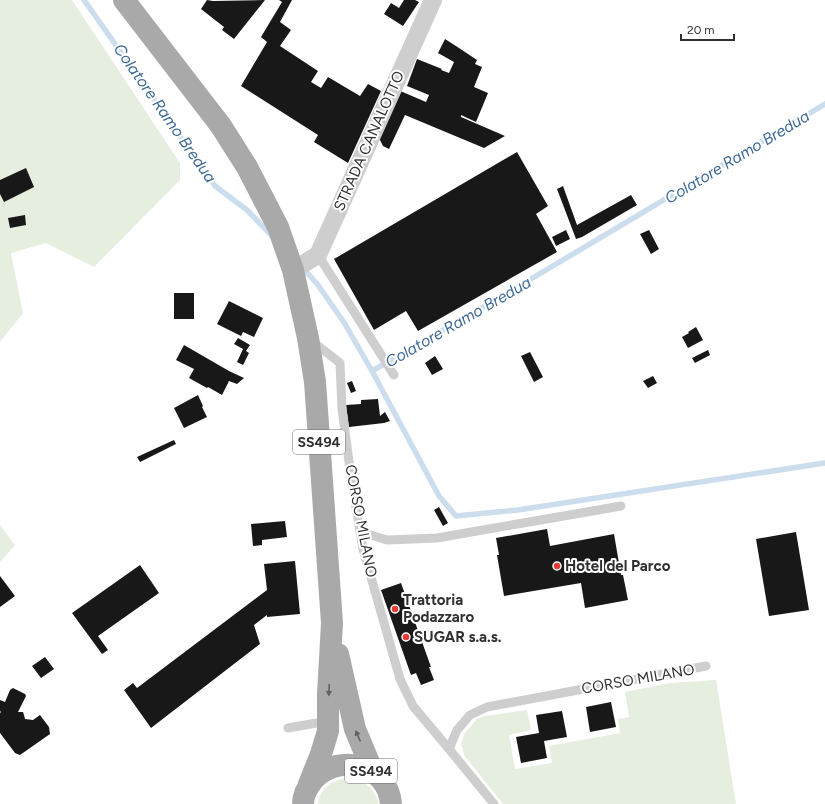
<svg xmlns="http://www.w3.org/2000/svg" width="825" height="804" viewBox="0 0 825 804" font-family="Figtree,sans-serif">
	<rect width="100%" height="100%" fill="#fff"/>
	<path fill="#e6eee0" d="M0,0H72L180,163V180L94,267L46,243L11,253L23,313L0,342Z
		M0,525L15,545L0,562Z
		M716,680L736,804H503L464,755L461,743L465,733L477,719L485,716L527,710L531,730L509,735L515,769L552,763L549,746L620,733L618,719L629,717L625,692L670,683Z
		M352,778C367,782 374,789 379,804H318C321,785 334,779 352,778Z"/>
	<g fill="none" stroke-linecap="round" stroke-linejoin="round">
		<path stroke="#cde" stroke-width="5.5" d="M84,0L215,186L247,210L272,236
			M302,267L318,285L345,324L372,371L439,496L456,516L518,510L825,463
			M372,371L494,301L825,104"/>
	</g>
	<path fill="#181818" d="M207,0L213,1L265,0L234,39L222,30L224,27L201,9Z
		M279,0H292L280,22L291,30L280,46L318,71L311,82L321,88L328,77L360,96L368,84L381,91L348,163L314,142L318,135L241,86L267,42L261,37L282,2Z
		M404,0H415L419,2L403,26L384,14L391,3L399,8Z
		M445,39L459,48L477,60L475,64L482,67L474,87L488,93L476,122L461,115V117L505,136L484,148L405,115L389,149L383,146L378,136L398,90L426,102L429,95L407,86L417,59L442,69L441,70L449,73L454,62L438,53Z
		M517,152L548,206L536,214L557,252L418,331L406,311L374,330L334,259Z
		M26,168L34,187L4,202L0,194V180Z
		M563,186L577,225L631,195L637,205L582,237L576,239L557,189Z
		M25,215L26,225L10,228L8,218Z
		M566,230L570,239L556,246L552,237Z
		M649,230L659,249L651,254L640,234Z
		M174,293H194V319H174Z
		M229,301L263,318L254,337L243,332L241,336L217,324Z
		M696,327L703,340L688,348L682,337L689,333L688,332Z
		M238,338L250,345L246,351L249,353L243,365L237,362L243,349L234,344Z
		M184,345L229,371L244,378L237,384L229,381L222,395L208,387L207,388L189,378L194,369L176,360Z
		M708,350L710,355L695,363L692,358Z
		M530,352L543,377L534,382L521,356Z
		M435,356L443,369L432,375L425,363Z
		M653,376L657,383L648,388L643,381Z
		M352,381L356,391L351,393L347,383Z
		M198,395L203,406L202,407L207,417L184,428L174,408Z
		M378,399L380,416L385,412L390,421L384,423L349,427L346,405L361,404V400Z
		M174,440L176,444L140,462L137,457Z
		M439,507L448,523L443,526L434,510Z
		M285,521L287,537L262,540V545L253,546L251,524Z
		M547,529L550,546L614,534L621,575H623L628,600L585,608L581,583L504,596L497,555H499L496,538Z
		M796,532L809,610L769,616L756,539Z
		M295,561L300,614L267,617V615L254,625L260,644L151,728L124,690L133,683L137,688L267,590L264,564Z
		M140,565L159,593L98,636L108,650L102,654L72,613Z
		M0,576L15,596L0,607Z
		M401,583L431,667H429L434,680L421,685L416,673L411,675L381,590Z
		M45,657L54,669L41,678L32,666Z
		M13,688L25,694L26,696L18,712H23L24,715L25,719L33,720L40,715L49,727L50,734L20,755L15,753L0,733V713L1,712L0,711V700L5,702L10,690Z
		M611,702L616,727L590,732L586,707Z
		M562,711L567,737L544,741L547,758L521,763L516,737L539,733L536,715Z"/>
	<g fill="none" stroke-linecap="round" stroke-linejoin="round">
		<path stroke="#cecece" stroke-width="9" d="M318,255L394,375
			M312,341L340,363L342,409L351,477L363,549L400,679L413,706L449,749L494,804
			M361,532L387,540L437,538L621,506
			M288,728L328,721
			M449,749L457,730L470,715L487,707L706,666"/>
		<path stroke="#cecece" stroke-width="18" d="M293,270L318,255L433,0"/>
		<path stroke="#a9a9a9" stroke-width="22" d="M124,0L221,126L247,167L278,227L293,270L308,338L315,382L332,623L328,694V731L321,754L309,784
			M338,654L355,729L373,772
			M303,804C303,794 308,786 314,779C340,752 388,765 391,804"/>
	</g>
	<defs><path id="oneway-solid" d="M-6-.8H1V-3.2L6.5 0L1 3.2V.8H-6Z"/></defs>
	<g fill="#616161">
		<use href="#oneway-solid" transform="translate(329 690) rotate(92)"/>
		<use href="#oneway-solid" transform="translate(358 736) rotate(-114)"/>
	</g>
	<g fill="#e93b33" stroke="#fff" stroke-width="1.5">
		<circle cx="557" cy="566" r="4"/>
		<circle cx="395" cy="609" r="4"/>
		<circle cx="406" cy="637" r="4"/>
	</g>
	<g text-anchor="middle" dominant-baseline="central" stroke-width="4" stroke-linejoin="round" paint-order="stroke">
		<g fill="#fff" stroke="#6f6f6f" stroke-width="1">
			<rect x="293" y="430" width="52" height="24" rx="3"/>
			<rect x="345" y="759" width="52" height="24" rx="3"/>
		</g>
		<g font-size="14" font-weight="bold" fill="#313131">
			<text x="319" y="442">SS494</text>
			<text x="371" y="771">SS494</text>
		</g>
		<g font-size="15" fill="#313131" stroke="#fff">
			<text transform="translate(369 141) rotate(-66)">STRADA CANALOTTO</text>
			<text transform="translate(361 521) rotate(79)">CORSO MILANO</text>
			<text transform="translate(638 679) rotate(-10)">CORSO MILANO</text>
		</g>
		<g font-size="15" font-weight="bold" fill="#313131" stroke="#fff" text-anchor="start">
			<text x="565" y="566">Hotel del Parco</text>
			<text x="403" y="600">Trattoria<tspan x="403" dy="17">Podazzaro</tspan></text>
			<text x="414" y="637">SUGAR s.a.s.</text>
		</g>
		<g font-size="16" font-style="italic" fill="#3d6996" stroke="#fff">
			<text transform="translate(165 113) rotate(55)">Colatore Ramo Bredua</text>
			<text transform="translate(737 157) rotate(-31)">Colatore Ramo Bredua</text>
			<text transform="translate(458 322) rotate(-30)">Colatore Ramo Bredua</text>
		</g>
	</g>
	<path d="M681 34v6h53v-6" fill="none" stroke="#313131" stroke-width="2"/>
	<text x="687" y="34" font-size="12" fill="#313131" stroke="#ffffff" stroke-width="3" paint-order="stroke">20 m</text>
</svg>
